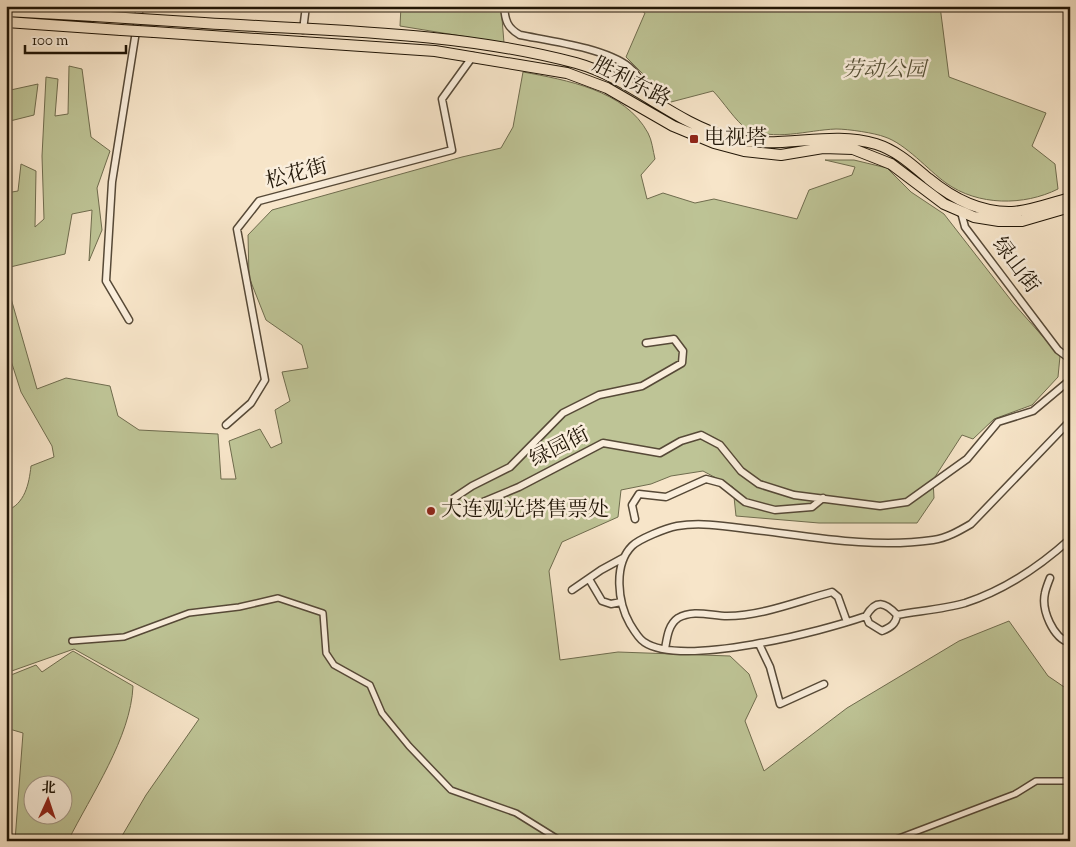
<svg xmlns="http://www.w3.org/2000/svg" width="1076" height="847" viewBox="0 0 1076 847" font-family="'Sorts Mill Goudy','Noto Serif SC',serif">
	<rect width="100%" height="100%" fill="#f7e5c9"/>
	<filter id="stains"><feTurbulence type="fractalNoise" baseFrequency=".004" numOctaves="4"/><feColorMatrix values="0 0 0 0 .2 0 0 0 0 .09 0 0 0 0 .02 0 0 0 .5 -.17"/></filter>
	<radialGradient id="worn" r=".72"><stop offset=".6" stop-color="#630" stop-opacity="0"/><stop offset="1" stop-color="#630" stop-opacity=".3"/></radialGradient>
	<path fill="#bec496" stroke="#6f6c4e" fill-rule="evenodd" d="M401,6H501L504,43L400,26Z
		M633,6H940L949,77L1046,113L1032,146L1055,164L1058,189C1024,206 978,206 946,183C928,170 906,144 885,137C875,133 848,129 836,129C807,130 774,142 746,128C737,123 722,100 713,91L671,102L626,57L645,13Z
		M69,66L82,69L91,137L110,151L97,188L102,230L89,261L92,210L72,214L65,254L6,268V193L18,191L21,164L36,171L35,227L44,219L42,156L46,77L58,79L55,116L68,114Z
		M523,72C566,80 625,90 648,133C652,140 653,151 655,159L641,175L647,199L663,193L695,203L714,199L797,219L809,190L852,175L855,167L825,160H854L887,168L911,192L944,214L1014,304L1060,356L1058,377L1032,405L994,419L973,439L962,435L933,480L934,498L917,523H819L736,516L733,487L703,471L671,476L651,484L621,490L618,517L562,542L549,571L560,660L618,652L730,656L749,674L757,696L745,721L764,771L847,708L959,641L1009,621L1048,676L1070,691V841H119L146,795L199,719L74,649L6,673V511C25,504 29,484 31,466L54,457L52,446L21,392L6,345V281L37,389L66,378L110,386L118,416L139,430L218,434L221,479H236L229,441L260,429L271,448L282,443L275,410L290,401L282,372L308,368L302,345L266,320L249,277L248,235L272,210L462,157L501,148L513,127Z
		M38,84L34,115L6,122V91Z
		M73,651L133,686C131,737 91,795 68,841H15L23,733L6,728V677L36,665L42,672ZM32,784H62V814H32Z"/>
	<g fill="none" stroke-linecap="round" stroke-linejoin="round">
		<g stroke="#564937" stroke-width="8">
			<path id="pedestrian" d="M72,641L124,637L189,613L239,607L278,598L323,613L326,653L334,665L370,685L382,713L409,746L451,790L516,813L561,841
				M891,841L1015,794L1036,781H1070"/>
		</g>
		<g stroke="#564937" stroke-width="9">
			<path id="minor" d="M504,6C505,20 507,28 520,35C550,41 605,48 629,67C639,75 645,87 650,99
				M303,30L306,6
				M961,212L965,227L1058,350L1070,359
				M129,320L106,281L112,182L140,6
				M646,343L674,339L683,351L682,363L642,386L599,395L563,413L510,467L472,486L454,498L459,512L519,487L603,443L660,453L681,441L701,435L720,445L741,471L759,484L794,495L880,506L907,502L967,459L998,422L1033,411L1070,380
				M226,425L251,403L265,380L237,229L259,201L452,150L442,99L473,56
				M635,519L632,505L639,494L666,497L706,479L721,483L745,502L775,510L812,507L823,498
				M1050,578C1048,583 1046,588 1045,593C1041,610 1053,638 1070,643
				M589,579L602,601L611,604L621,602
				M572,590L601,570L623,558
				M897,615C919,611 944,609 965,603C1005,590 1039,567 1070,539
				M866,616L869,623L882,631C891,627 896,624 897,615C885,602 876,599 866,616C823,631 682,668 644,642C639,639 633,629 630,624C618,603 613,565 632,546C639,539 666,528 677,526C700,522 725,526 748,529C808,536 872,549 933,540C947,538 959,531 971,524L1070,421
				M759,644L770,667L780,704L824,684
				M665,649C667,638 668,625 678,618C693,609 712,616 727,616C762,616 798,601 832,592L838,597L847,622"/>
		</g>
		<g stroke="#201506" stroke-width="12">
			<path id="primary" d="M6,11L94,16
				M6,22L121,30
				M204,23C328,31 455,31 576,63C631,78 673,122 727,137C778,152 827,129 876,144C898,151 913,166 929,179C952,198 981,213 1012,212C1031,211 1051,203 1070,198
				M154,32L435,51L567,73L607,88L673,126L714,143L744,151L781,155L823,148L853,149L891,164L944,204L974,217L999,221H1022L1070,207"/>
		</g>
		<use href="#pedestrian" stroke="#faeedc" stroke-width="5"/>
		<use href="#minor" stroke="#faeedc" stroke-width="6"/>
		<use href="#primary" stroke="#f7e5c9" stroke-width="10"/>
		<g stroke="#201506" stroke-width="12" stroke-linecap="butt">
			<path id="primary-bridge" d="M94,16L204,23
				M121,30L154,32"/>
		</g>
		<use href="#primary-bridge" stroke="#f7e5c9" stroke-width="10"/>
	</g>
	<g fill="#8f2418" stroke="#faeedc" stroke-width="2">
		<rect x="689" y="134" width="10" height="10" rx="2.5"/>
		<circle cx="431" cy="511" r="5"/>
	</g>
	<g text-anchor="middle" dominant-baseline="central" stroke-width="5" stroke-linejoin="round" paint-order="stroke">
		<g font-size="21" font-style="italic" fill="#575238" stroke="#faeedc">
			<text x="884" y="71">劳动公园</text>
		</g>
		<g font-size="21" fill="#201506" stroke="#faeedc">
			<text transform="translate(631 83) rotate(27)">胜利东路</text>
			<text transform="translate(297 175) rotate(-15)">松花街</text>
			<text transform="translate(1015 266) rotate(53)">绿山街</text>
			<text transform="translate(560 448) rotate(-27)">绿园街</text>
		</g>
		<g font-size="21" fill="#201506" stroke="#faeedc" text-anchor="start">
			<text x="704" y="139">电视塔</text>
			<text x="441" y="511">大连观光塔售票处</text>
		</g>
	</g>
	<rect width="1076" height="847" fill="none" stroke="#f7e5c9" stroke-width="25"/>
	<rect x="8" y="8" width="1061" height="832" fill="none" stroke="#201506" stroke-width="2.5"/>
	<rect x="12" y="12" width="1051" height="822" fill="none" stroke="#201506"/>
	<g transform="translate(48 800) rotate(3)"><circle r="24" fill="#faeedc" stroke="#a39786"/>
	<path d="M0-4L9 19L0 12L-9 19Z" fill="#8f2418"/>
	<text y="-8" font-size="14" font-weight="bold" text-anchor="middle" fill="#201506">北</text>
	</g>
	<path d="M25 45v8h101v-8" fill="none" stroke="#201506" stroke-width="2.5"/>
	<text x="32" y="45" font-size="15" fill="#201506" stroke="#faeedc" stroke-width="4" paint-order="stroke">100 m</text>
	<rect width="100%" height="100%" filter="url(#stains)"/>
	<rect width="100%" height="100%" fill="url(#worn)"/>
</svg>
